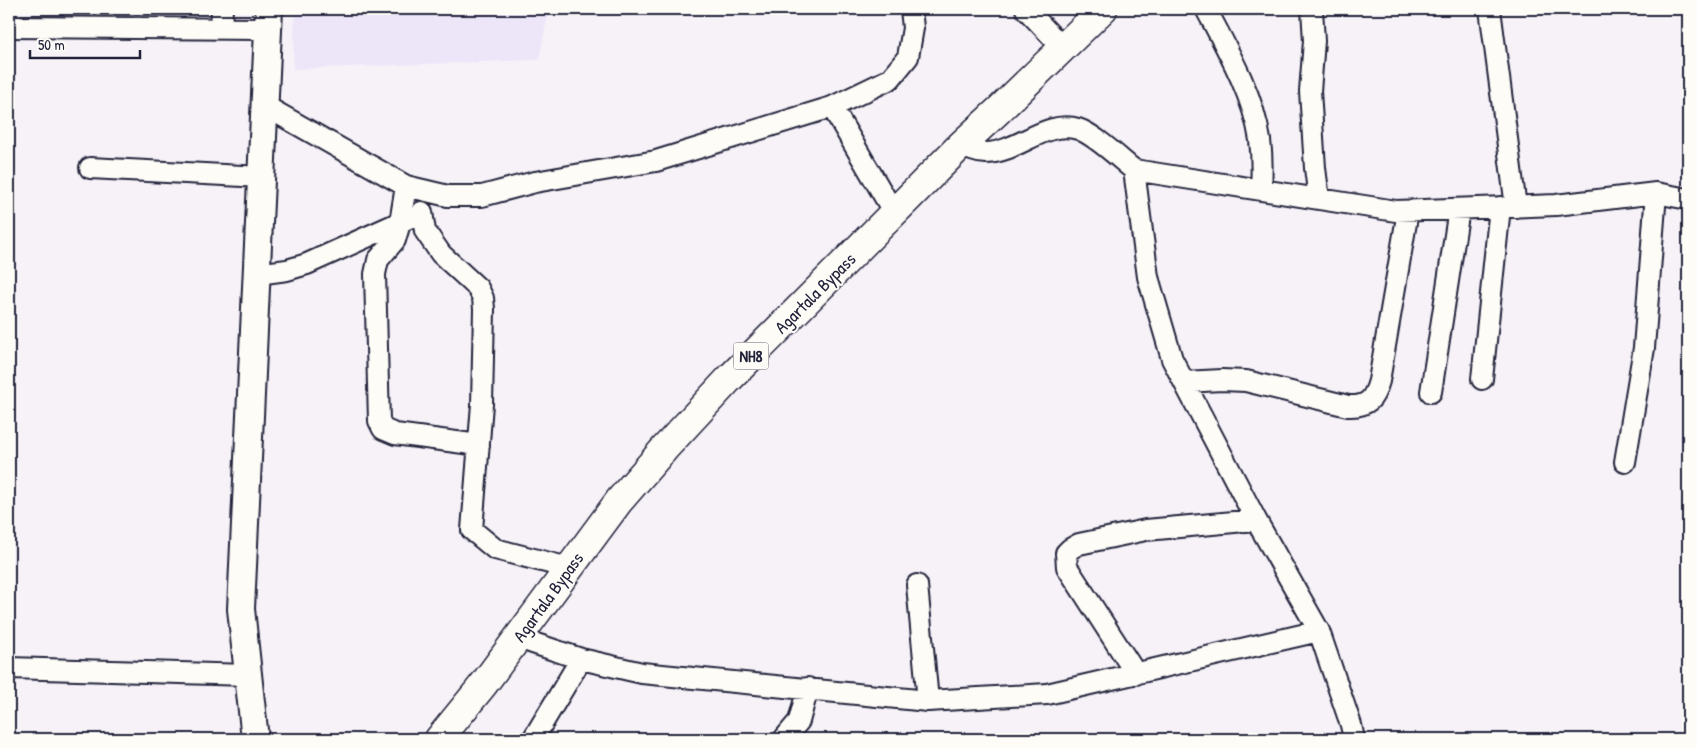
<svg xmlns="http://www.w3.org/2000/svg" width="1697" height="748" viewBox="0 0 1697 748" font-family="'Patrick Hand',sans-serif">
	<rect width="100%" height="100%" fill="#f6f2f8"/>
	<filter id="ink" filterUnits="userSpaceOnUse"><feTurbulence type="fractalNoise" baseFrequency=".02" numOctaves="2"/><feDisplacementMap in="SourceGraphic" scale="10" xChannelSelector="R" yChannelSelector="G"/><feConvolveMatrix kernelMatrix="1 2 1 2 8 2 1 2 1" color-interpolation-filters="sRGB"/></filter>
	<g filter="url(#ink)">
		<path fill="#ede6f9" d="M295,9H549L539,60L293,69Z"/>
		<g fill="none" stroke-linecap="round" stroke-linejoin="round">
			<g stroke="#22223b" stroke-width="24">
				<path id="minor" d="M1026,9L1063,48
					M1206,9C1227,49 1253,94 1260,140C1262,156 1262,173 1261,189
					M1312,9L1314,41L1310,91L1315,168L1319,199
					M1490,9L1516,207
					M9,27L268,29
					M221,29L222,9
					M265,106L406,186L448,196H482L535,182L656,161L832,107L890,79L908,57L913,28L911,9
					M832,107L894,213
					M961,145C969,149 977,153 986,153C1017,153 1046,119 1078,129C1094,134 1120,159 1134,170L1148,277L1172,359L1256,520L1319,631L1351,725L1354,739
					M90,168L262,177
					M1134,170L1396,211L1556,205L1656,193L1688,199
					M406,186L400,223L395,240L378,260L375,274L379,421L383,429L395,434L479,445
					M422,212L425,231L441,254L478,288L483,298L484,309L482,404L472,530L495,549L569,568
					M257,274L287,270L307,264L409,218
					M1482,379L1500,207
					M1184,382L1222,380L1246,381L1348,406C1368,407 1374,399 1379,381L1408,211
					M1431,392L1459,209
					M1625,462L1644,348L1656,193
					M917,585L928,701
					M518,638L581,659L642,673L928,701L1047,694L1319,631
					M9,668L248,675
					M1136,674L1067,567L1066,553L1070,549L1079,544L1146,530L1256,520
					M533,739L581,659
					M784,739L799,721L808,688"/>
			</g>
			<g stroke="#22223b" stroke-width="30">
				<path id="major" d="M255,739L241,609L269,9"/>
			</g>
			<g stroke="#22223b" stroke-width="31">
				<path id="highway" d="M439,739L483,685L619,501L665,448L728,380L961,145L999,110L1103,9"/>
			</g>
			<use href="#minor" stroke="#fdfcf7" stroke-width="20"/>
			<use href="#major" stroke="#fdfcf7" stroke-width="26"/>
			<use href="#highway" stroke="#fdfcf7" stroke-width="28"/>
		</g>
	</g>
	<g text-anchor="middle" dominant-baseline="central" stroke-width="4" stroke-linejoin="round" paint-order="stroke">
		<rect fill="#fdfcf7" stroke="#646373" stroke-width="1" x="733.5" y="342.5" width="35" height="27" rx="4"/>
		<g font-size="16" font-weight="bold" fill="#22223b">
			<text x="751" y="356">NH8</text>
		</g>
		<g font-size="18" fill="#22223b" stroke="#fdfcf7">
			<text transform="translate(815 293) rotate(-45)">Agartala Bypass</text>
			<text transform="translate(548 597) rotate(-54)">Agartala Bypass</text>
		</g>
	</g>
	<rect width="1697" height="748" fill="none" stroke="#fdfcf7" stroke-width="30"/>
	<rect x="15" y="15" width="1667" height="718" fill="none" stroke="#22223b" stroke-width="2" filter="url(#ink)"/>
	<path d="M30 50v8h110v-8" fill="none" stroke="#22223b" stroke-width="2.5"/>
	<text x="38" y="50" font-size="15" fill="#22223b" stroke="#fdfcf7" stroke-width="4" paint-order="stroke">50 m</text>
</svg>
